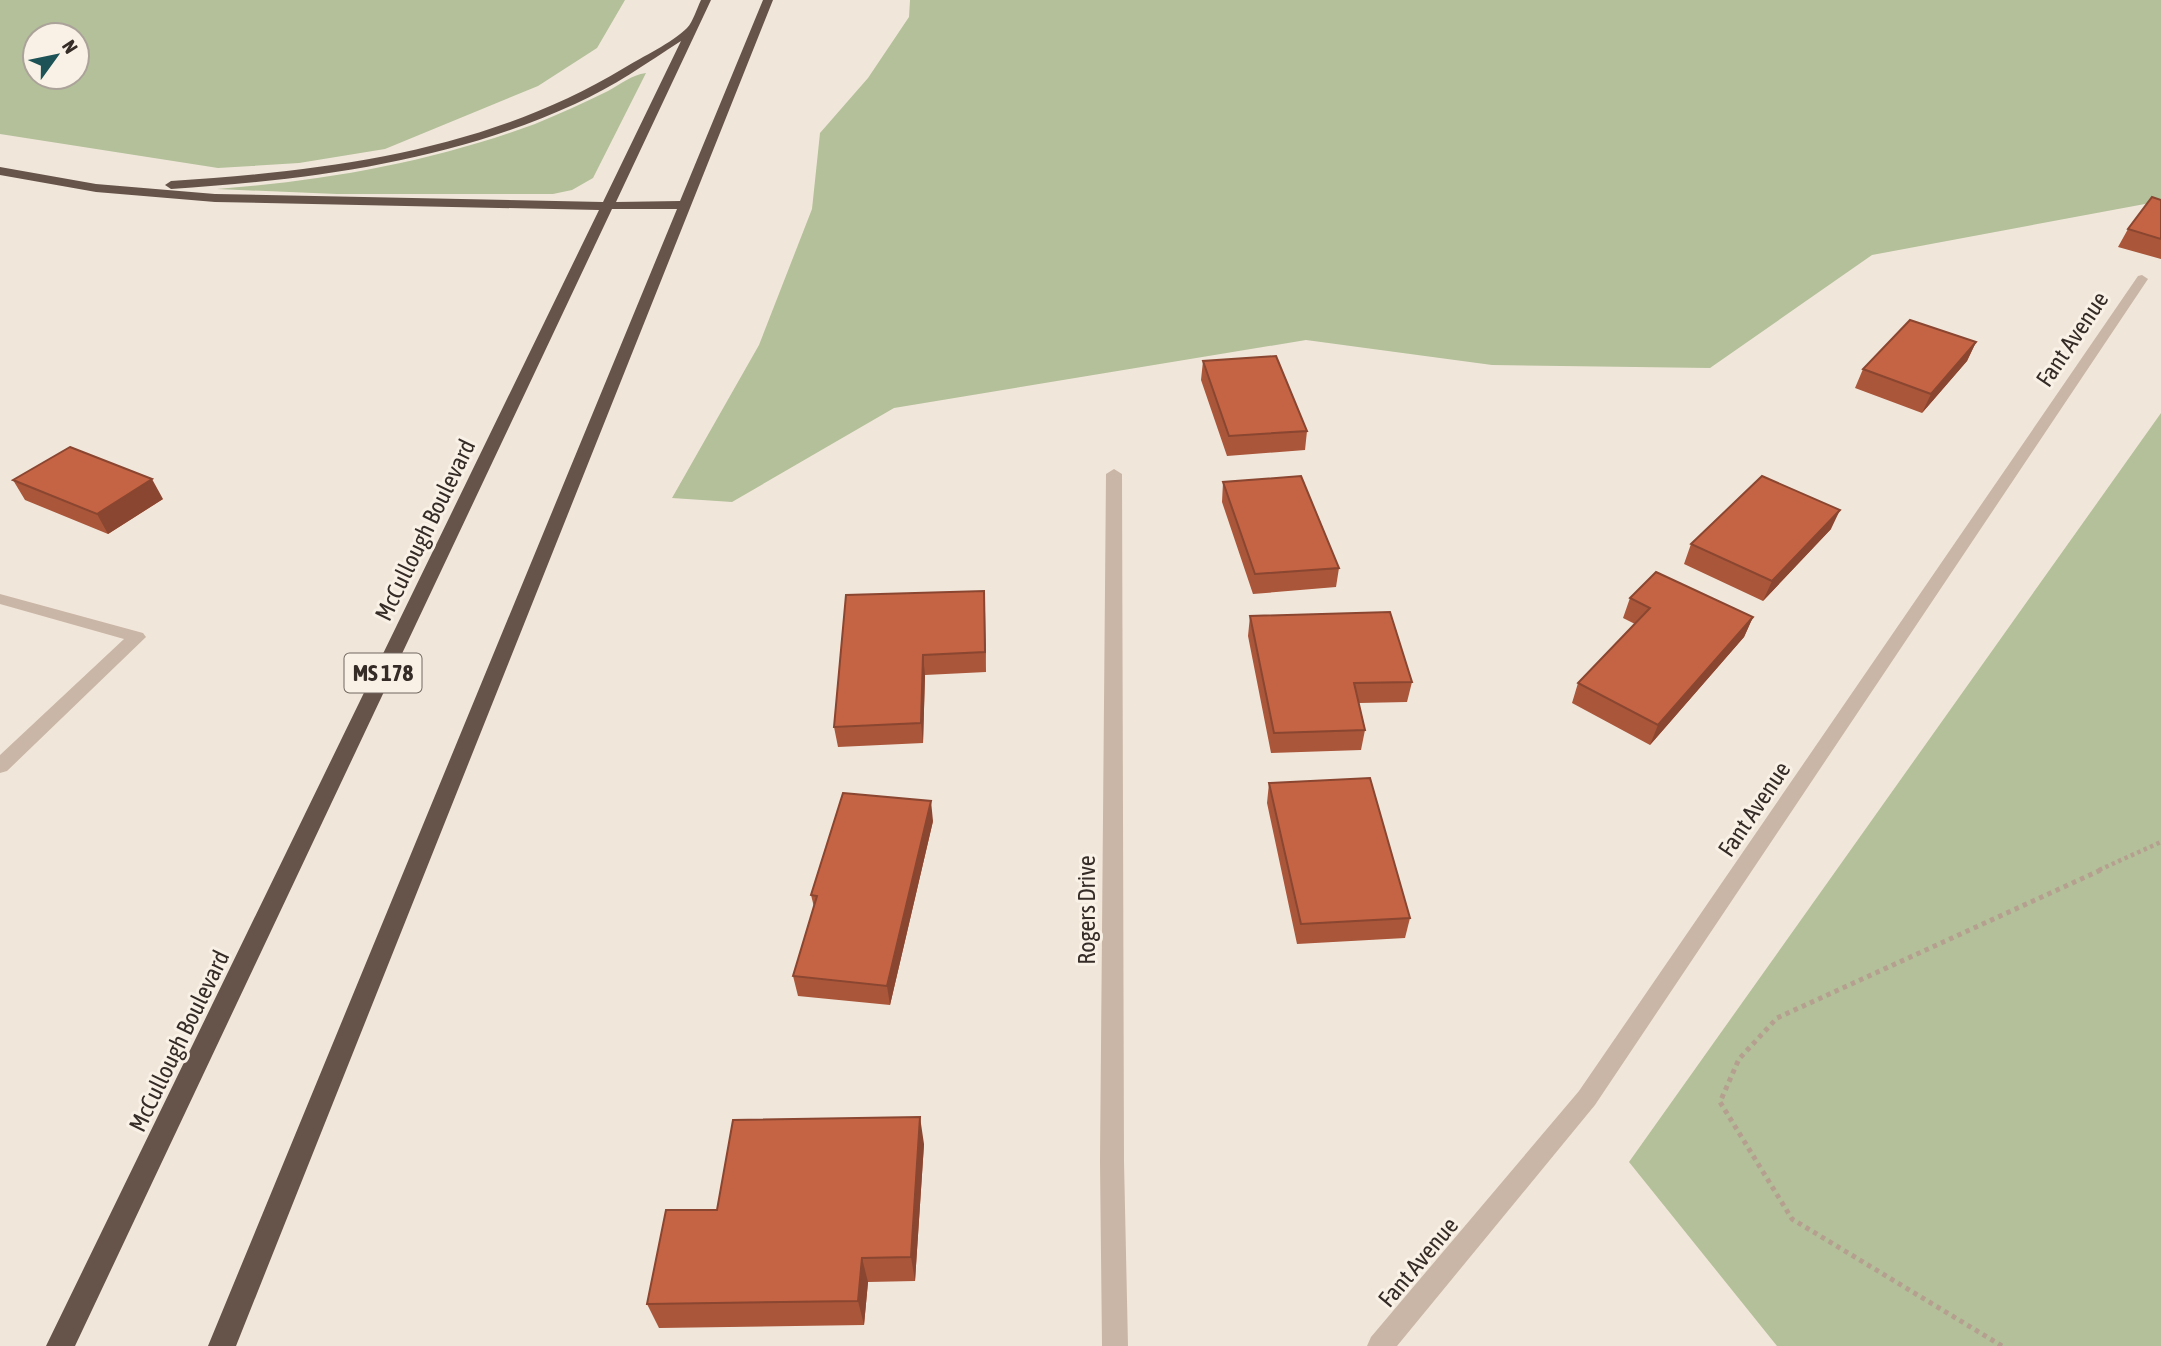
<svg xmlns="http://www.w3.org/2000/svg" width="2161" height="1346" viewBox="0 0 2161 1346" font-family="'Asap Condensed',sans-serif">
	<rect width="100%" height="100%" fill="#f1e6da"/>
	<path fill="#b3c09a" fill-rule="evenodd" d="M0,0H625L597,48L538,86L385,149L299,163L218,168L0,134ZM35,35H77V77H35Z
		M910,0H2161V201L1872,255L1710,368L1492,365L1306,340L894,408L732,502L672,498L759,345L812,209L820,133L868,78L909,17Z
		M646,73L593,178L572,190L553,194H337L217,189C325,181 432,162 535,124C559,114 584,103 608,91C621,84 631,75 646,73Z
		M2161,413V1346H1777L1629,1162Z"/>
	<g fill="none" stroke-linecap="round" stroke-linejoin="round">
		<path stroke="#b5a090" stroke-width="4.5" stroke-dasharray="3.5 3.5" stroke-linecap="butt" d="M2099,870L2161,842"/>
		<path stroke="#b5a090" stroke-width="5" stroke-dasharray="4.5 4.5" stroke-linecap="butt" d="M2002,1346L1792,1219L1720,1102L1739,1059L1777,1018L2103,869"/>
		<path fill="#c9b6a6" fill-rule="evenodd" d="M2142,275L2148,279L1595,1105L1397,1346H1367L1371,1337L1579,1091L2138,276Z
			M1114,469L1122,474L1124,1162L1128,1346H1102L1100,1162L1106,474Z
			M0,594L143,633L146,637L7,771L0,773V755L124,639L0,604Z"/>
		<path fill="#66544b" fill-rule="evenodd" d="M701,0H711L616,202L680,201L763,0H773L236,1346H208L677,209H612L75,1346H46L599,210L215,202L96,192L0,175V167L96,184L215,194L603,202L681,41C647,63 613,87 575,104C448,162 310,180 171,189L165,185L171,181C328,171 487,151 624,68C642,57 672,43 687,28C693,22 697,8 701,0Z"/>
	</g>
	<path fill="#a9563a" d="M2161,200V259L2118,247L2128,229Z
		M1976,342L1967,361L1922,413L1855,388L1863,369Z
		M1203,361L1307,431L1305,450L1227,456L1201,380Z
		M13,480L163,499L108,534L25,500Z
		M1223,482L1339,568L1336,587L1253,594L1222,502Z
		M1831,529L1763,601L1684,564L1691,544Z
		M984,591L986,672L925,675L923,743L838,747L834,727Z
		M1630,598L1753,617L1744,637L1650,745L1572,703L1578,683L1635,624L1623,618Z
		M1250,616L1412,682L1407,702L1359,703L1365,730L1361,750L1271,753L1248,636Z
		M1269,783L1410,918L1405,938L1297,944L1267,803Z
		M933,821L890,1005L798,996L793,976L814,907L811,895Z
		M924,1144L915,1281L868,1282L864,1325L659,1328L647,1304L717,1210Z"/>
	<path fill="#8a4630" d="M1976,342L1967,361L1922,413L1931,394Z
		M152,479L163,499L108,534L97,514Z
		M1840,510L1831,529L1763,601L1772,581Z
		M984,591L985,611L986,672L985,652Z
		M1753,617L1744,637L1650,745L1658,725Z
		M923,655L925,675L923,743L921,723Z
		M931,801L933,821L890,1005L887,986Z
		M920,1117L924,1144L915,1281L911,1257Z
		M862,1258L868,1282L864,1325L858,1301Z"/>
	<path fill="#c56444" stroke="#8a4630" stroke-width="2" d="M2152,197L2161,200V239L2128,229Z
		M1910,320L1976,342L1931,394L1863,369Z
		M1276,356L1307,431L1229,436L1203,361Z
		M70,447L152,479L97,514L13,480Z
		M1301,476L1339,568L1255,574L1223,482Z
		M1762,476L1840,510L1772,581L1691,544Z
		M1656,572L1753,617L1658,725L1578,683L1650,608L1630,598Z
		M984,591L985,652L923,655L921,723L834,727L846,595Z
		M1390,612L1412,682L1354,683L1365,730L1274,733L1250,616Z
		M1370,778L1410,918L1301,924L1269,783Z
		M843,793L931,801L887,986L793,976L817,896L811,895Z
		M920,1117L911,1257L862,1258L858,1301L647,1304L666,1210H717L733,1120Z"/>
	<g text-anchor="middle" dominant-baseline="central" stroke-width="6" stroke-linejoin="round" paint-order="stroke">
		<rect fill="#f9f1e6" stroke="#706760" stroke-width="2" x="344.5" y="653.5" width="77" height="39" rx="5"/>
		<g font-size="23" font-weight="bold" fill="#352c27">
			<text x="383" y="673">MS 178</text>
		</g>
		<g font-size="24" fill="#352c27" stroke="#f9f1e6">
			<text transform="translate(2072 339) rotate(-56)">Fant Avenue</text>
			<text transform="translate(425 530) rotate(-64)">McCullough Boulevard</text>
			<text transform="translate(1754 809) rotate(-56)">Fant Avenue</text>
			<text transform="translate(1086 910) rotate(-90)">Rogers Drive</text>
			<text transform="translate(179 1041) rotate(-64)">McCullough Boulevard</text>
			<text transform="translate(1418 1262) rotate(-50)">Fant Avenue</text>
		</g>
	</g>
	<g transform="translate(56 56) rotate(57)"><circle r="33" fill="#f9f1e6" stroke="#aba29a" stroke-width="2"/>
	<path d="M0-5L12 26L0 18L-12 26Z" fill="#1d5256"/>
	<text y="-10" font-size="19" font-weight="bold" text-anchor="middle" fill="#352c27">N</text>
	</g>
</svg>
